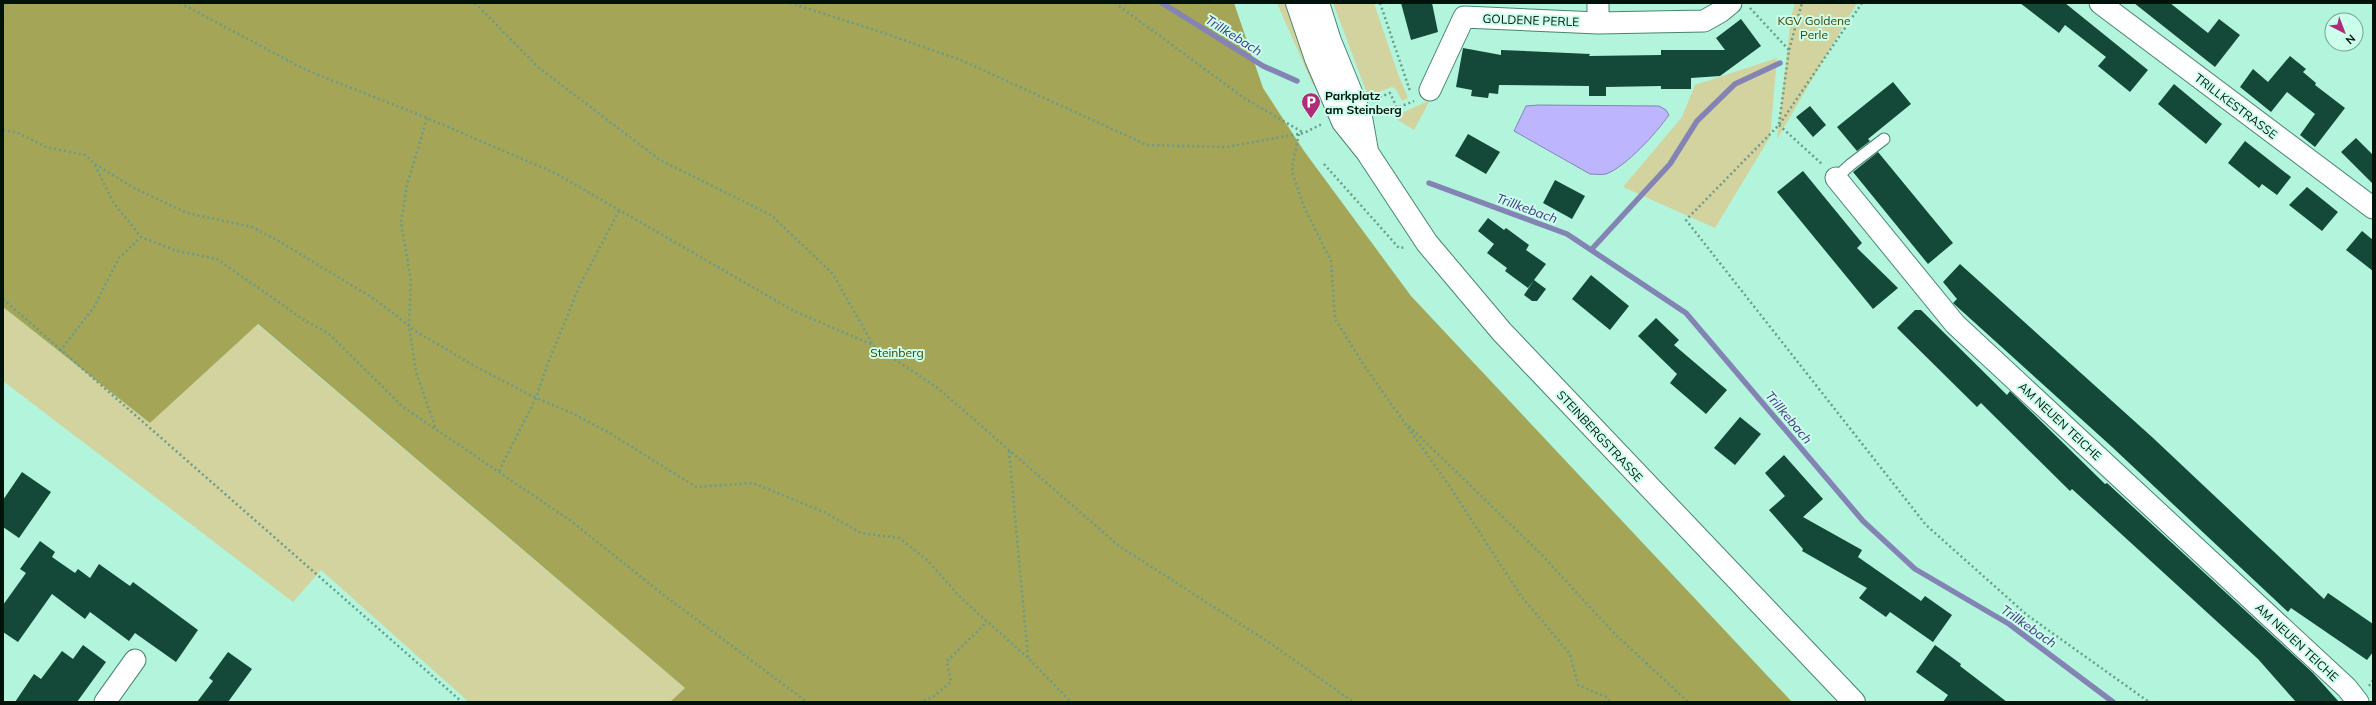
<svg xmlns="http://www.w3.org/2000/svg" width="2376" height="705" viewBox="0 0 2376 705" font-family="Mulish,sans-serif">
	<rect width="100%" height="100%" fill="#b2f5dc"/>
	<path fill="#d2d39f" d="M1277,3H1286L1318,83L1313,85Z
		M1333,3H1374L1398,74L1408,98L1402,101L1396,89L1392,87L1368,96Z
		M1795,3H1857L1777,139L1791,18Z
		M1777,58L1770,137L1715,228L1623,187L1682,117L1695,85Z
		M1430,100L1414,130L1393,117Z
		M3,307L150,423L257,324L685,688L670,702H469L321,570L293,602L3,381Z"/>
	<path fill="#a4a556" d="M3,3H1234L1263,88L1304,151L1411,296L1792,702H670L685,688L258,324L150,423L3,307Z"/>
	<path fill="#bdb5fd" stroke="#8484b4" d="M1538,105L1659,106L1666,110L1669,115C1656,133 1627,166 1606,174C1601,175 1595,174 1590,174L1514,131L1526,106Z"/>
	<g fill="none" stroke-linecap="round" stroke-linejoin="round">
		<path stroke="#8484b4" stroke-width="5.5" d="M1162,3L1263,66L1297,81
			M1429,183L1567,234L1686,313L1863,521L1915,569L2009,624L2113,702
			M1591,250L1670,164L1697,121L1735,84L1780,63"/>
	</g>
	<path fill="#144838" d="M1401,3H1432L1438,32L1411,40Z
		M2020,3H2065L2148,70L2130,92L2098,66L2106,57L2065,25L2059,33Z
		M2134,3H2170L2208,33L2219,19L2240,35L2215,67Z
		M1741,19L1761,46L1720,76L1691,78V89H1661V86L1606,87V96H1589V86L1499,85L1498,94L1489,93L1488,98L1471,96L1472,90L1456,87L1463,48L1501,55V50L1590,54L1589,56L1661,55V50H1725L1716,38Z
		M2290,56L2306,69L2303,72L2316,83L2315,85L2345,108L2315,147L2300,135L2315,114L2287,92L2271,112L2240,87L2253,69L2268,82Z
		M1893,82L1911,104L1868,139L1870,141L1857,151L1837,127Z
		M2174,84L2222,124L2206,144L2158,104Z
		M1810,106L1826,125L1813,137L1796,117Z
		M1468,134L1500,152L1486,174L1455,156Z
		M2356,138L2373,155V184L2341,152Z
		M2245,141L2291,177L2277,195L2262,184L2259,188L2228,163Z
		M1878,152L1953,243L1928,264L1853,172Z
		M1803,171L1862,243L1857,248L1898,288L1873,309L1777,192Z
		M1555,180L1585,196L1572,219L1543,203Z
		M2307,187L2338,212L2322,231L2289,205Z
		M1488,218L1504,230L1506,228L1529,245L1526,250L1546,264L1528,288L1505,271L1507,268L1487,253L1494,244L1478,231Z
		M2362,231L2373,240V271L2346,250Z
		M1960,264L2152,437L2324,599L2328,593L2373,624V652L2367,660L2291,608L2288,612L2111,446L1953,303L1957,299L1943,282Z
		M1591,275L1629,306L1610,330L1572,299Z
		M1534,280L1546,289L1537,301H1532L1524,295Z
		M1915,310H1921L2007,395L2010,391L2105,484L2107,483L2313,673L2339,702H2296L2258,659L2072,489L2070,491L1981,403L1977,407L1897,328Z
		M1656,318L1679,340L1674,345L1727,390L1706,414L1670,383L1677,374L1638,336Z
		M1740,417L1761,434L1735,465L1714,448Z
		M1784,455L1823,499L1803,517L1862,550L1858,557L1921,601L1925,596L1952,615L1933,642L1890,612L1886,617L1859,598L1867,588L1802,551L1803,549L1769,510L1785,496L1765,473Z
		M22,472L51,492L19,538L3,527V500Z
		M40,541L55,552L52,557L75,573L78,569L90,578L99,564L130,586L133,582L198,630L176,662L135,633L129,641L90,612L85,619L52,594L18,642L3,632V605L26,573L20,569Z
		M83,645L106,662L77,702H15L34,674L41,679L62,651L73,659Z
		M1935,645L1961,664L1960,666L2007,702H1943L1948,695L1916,672Z
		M228,652L252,669L228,702H197L213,681L209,678Z"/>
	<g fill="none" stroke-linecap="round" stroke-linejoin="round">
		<g stroke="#468670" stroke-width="13">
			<path id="service" d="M1836,178L1850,165L1884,139"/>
		</g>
		<g stroke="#468670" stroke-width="23">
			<path id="minor" d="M1598,3V23
				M2100,3L2373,208
				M1430,90L1464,17L1598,23L1704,21L1720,12L1731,3
				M1836,178L1955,324L2347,688L2358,702
				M105,702L135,660"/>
		</g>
		<g stroke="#468670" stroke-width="24">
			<path id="secondary" d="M1297,3L1316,59L1343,122L1367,152L1427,243L1502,332L1854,702
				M1318,3L1330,41L1361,117L1367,151"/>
		</g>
		<path stroke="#6b9b89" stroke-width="2.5" stroke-dasharray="2 3" stroke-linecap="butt" d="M180,3L306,70L427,118L555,173L794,311L873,345L939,389L1119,546L1273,645L1353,702
			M475,3L539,68L660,160L771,215L833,274L873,345
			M790,3L881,32L963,61L1147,145L1226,147L1304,133L1322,124
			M1115,3L1244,98L1304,133
			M1380,3L1410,91
			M1862,3L1779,125L1686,220L1926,525L2027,615L2149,702
			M1750,8L1789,50
			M1375,99L1390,93L1397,108L1414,101
			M427,118L407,185L401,223L411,280L409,326L416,372L436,429
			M1779,124L1789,50L1802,3
			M1779,125L1823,165
			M3,130L18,133L46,147L85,155L95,164L134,188L187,213L252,227L277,240L376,300L417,332L478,368L536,398L570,412L608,432L696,487L753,483L824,512L861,533L899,538L927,560L962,599L1028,658
			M1299,134L1292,167L1293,175L1304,207L1331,261L1335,319L1365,367L1448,484L1521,596L1570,654L1578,685L1606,697L1610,702
			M1324,164L1399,248L1406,247
			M95,165L113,202L141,237L177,251L217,259L304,320L328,333L403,407L571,521L665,596L807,702
			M3,299L462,702
			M60,351L94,307L119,258L141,237
			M1409,426L1542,555L1614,633L1688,702
			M1009,451L1028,658L1071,702
			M499,471L536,398L548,363L579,287L620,209
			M2369,686L2373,680
			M919,702L933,697L951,682L947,661L987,622"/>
		<use href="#service" stroke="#fff" stroke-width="11"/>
		<use href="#minor" stroke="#fff" stroke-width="21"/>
		<use href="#secondary" stroke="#fff" stroke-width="22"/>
	</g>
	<defs>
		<g id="parking-pin" transform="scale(1)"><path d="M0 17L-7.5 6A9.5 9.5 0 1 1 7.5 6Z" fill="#ae2c78" stroke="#cbffeb"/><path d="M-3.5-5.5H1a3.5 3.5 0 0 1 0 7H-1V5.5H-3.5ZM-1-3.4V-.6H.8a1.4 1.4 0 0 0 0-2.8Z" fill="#fff"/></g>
	</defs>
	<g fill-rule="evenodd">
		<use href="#parking-pin" x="1311" y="102"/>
	</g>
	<g text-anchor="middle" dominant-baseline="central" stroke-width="4" stroke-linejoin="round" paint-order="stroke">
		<g font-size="12" fill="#00130b" stroke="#cbffeb">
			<text transform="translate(1531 20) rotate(2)">GOLDENE PERLE</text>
			<text transform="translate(2236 106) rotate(37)">TRILLKESTRASSE</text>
			<text transform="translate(2060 421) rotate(43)">AM NEUEN TEICHE</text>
			<text transform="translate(1600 436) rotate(47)">STEINBERGSTRASSE</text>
			<text transform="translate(2297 642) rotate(43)">AM NEUEN TEICHE</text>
		</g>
		<g font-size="12" fill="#424201" stroke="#cbffeb">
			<text x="1814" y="20">KGV Goldene<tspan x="1814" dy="14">Perle</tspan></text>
			<text x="897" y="352">Steinberg</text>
		</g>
		<g font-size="12" font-weight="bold" fill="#00130b" stroke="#cbffeb" text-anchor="start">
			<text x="1325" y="95">Parkplatz<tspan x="1325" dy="14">am Steinberg</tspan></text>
		</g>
		<g font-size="13" font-style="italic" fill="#463385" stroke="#cbffeb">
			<text transform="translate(1234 35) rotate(32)">Trillkebach</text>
			<text transform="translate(1527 208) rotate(20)">Trillkebach</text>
			<text transform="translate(1789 417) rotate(50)">Trillkebach</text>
			<text transform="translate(2029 626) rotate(35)">Trillkebach</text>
		</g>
	</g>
	<rect width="2376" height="705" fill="none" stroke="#00130b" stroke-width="8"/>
	<g transform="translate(2344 32) rotate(138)"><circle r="19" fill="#cbffeb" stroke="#7aa191"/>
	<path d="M0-3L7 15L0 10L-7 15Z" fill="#ae2c78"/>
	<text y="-6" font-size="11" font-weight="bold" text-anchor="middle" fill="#00130b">N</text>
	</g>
</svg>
